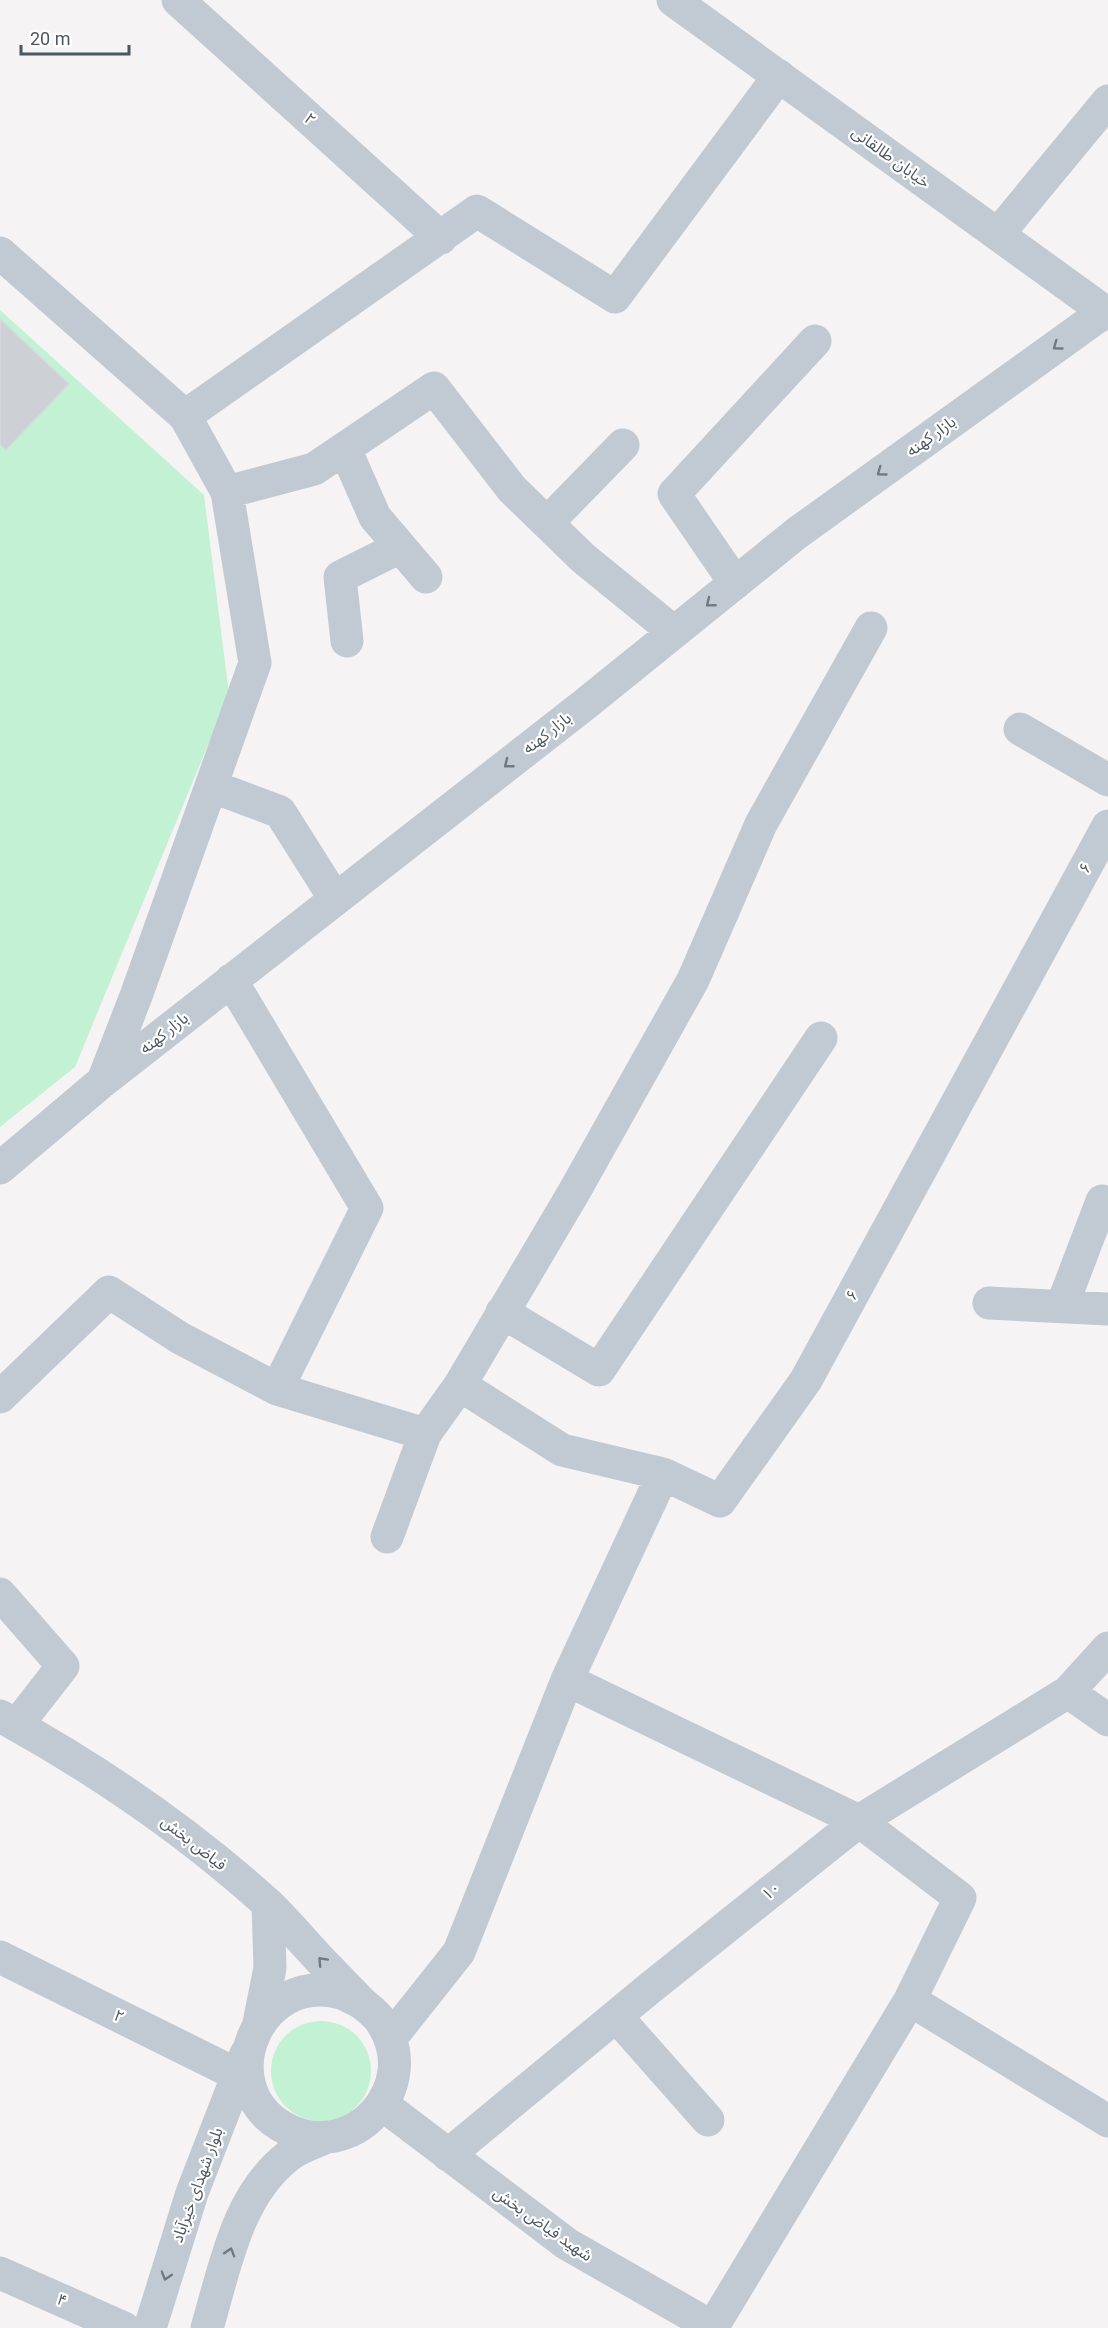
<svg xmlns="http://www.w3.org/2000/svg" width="1108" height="2328" viewBox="0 0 1108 2328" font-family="Roboto,'Noto Sans Arabic',sans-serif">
	<rect width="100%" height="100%" fill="#f5f3f3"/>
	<path fill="#c2f2d3" d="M0,310L204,495L229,694L75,1067L0,1127Z
		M271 2071a50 50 0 1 1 100 0a50 50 0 1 1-100 0Z"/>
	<path fill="#cdd0d5" stroke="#d7d9de" stroke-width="1.5" d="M0,319L69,384L6,450L0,444Z"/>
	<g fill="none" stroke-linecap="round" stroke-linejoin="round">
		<path stroke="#c1cad2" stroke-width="33" d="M735,583L674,494L815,341"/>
		<path stroke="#c1cad2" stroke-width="33" d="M178,0L441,238
			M998,234L1108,101
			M0,253L185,416L227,492L255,663L136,996L103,1081
			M185,416L477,211L615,297L779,76
			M345,449L375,517L426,577
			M227,492L314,469L434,388L512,489L583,558L674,632
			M547,523L623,445
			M347,641L340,577L400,547
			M1020,729L1108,780
			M211,786L280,812L335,899
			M231,980L367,1208L277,1389
			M0,1168L103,1081L584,705L797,533L1104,312
			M989,1303L1108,1309
			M1062,1306L1102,1201
			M502,1312L599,1370L821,1038
			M460,1385L562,1450L663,1474L720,1501L806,1380L1108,826
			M0,1397L109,1292L180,1338L277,1389L425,1434
			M387,1537L425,1434L460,1385L574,1192L693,980L761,824L871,628
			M0,1594L63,1666L17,1725
			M567,1680L859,1821L960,1898L910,2000L712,2328
			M1068,1692L1108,1720
			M0,1957L238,2075
			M910,2000L1108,2121
			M616,2016L708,2120
			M390,2039L459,1952L567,1680L663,1474
			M448,2155L650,1988L859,1821L1068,1692L1108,1648
			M0,2273L124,2328"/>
		<path stroke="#c1cad2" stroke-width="33" d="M673,0L1108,314
			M0,1716C95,1768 186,1830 267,1903C287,1922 305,1944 324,1964C337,1977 350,1991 363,2004C369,2009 376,2014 380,2020C427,2086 350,2168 281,2126C211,2084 259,1970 341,1993C348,1995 355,2000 362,2003
			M259,2023L270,1968L268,1904
			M383,2105L567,2244L714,2328
			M150,2328L192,2193L246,2054
			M207,2328C225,2268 236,2198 287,2157C297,2148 312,2144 324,2138"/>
	</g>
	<defs><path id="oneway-chevron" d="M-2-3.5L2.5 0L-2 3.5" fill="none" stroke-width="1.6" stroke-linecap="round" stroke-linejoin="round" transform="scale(1.5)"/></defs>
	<g stroke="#6e7a83">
		<use href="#oneway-chevron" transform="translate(1057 346) rotate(144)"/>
		<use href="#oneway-chevron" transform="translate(881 472) rotate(144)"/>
		<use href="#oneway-chevron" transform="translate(710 603) rotate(141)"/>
		<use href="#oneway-chevron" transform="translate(508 764) rotate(142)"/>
		<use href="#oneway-chevron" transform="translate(322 1961) rotate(-133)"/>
		<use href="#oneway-chevron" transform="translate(230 2252) rotate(-73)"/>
		<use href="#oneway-chevron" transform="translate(166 2276) rotate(107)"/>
	</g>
	<g text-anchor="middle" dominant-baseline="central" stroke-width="4.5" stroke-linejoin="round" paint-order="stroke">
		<g font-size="16" fill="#4a5761" stroke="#fff">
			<text transform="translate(310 119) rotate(42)">۲</text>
			<text transform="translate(891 157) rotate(36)">خیابان طالقانی</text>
			<text transform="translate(931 436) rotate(-36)">بازار کهنه</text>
			<text transform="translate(547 733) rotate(-38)">بازار کهنه</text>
			<text transform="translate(1085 868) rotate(-62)">۶</text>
			<text transform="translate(164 1033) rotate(-38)">بازار کهنه</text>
			<text transform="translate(852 1295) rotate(-61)">۶</text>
			<text transform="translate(194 1843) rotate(38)">فیاض بخش</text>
			<text transform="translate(771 1891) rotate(-39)">۱۰</text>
			<text transform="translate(119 2016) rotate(26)">۲</text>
			<text transform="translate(197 2185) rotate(-70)">بلوار شهدای خیرآباد</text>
			<text transform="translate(543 2224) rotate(35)">شهید فیاض بخش</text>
			<text transform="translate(62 2300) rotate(24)">۴</text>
		</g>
	</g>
	<path d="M21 45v9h108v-9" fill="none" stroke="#4a5761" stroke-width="3"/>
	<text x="30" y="45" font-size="18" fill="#4a5761" stroke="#ffffff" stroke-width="4.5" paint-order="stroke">20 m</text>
</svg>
